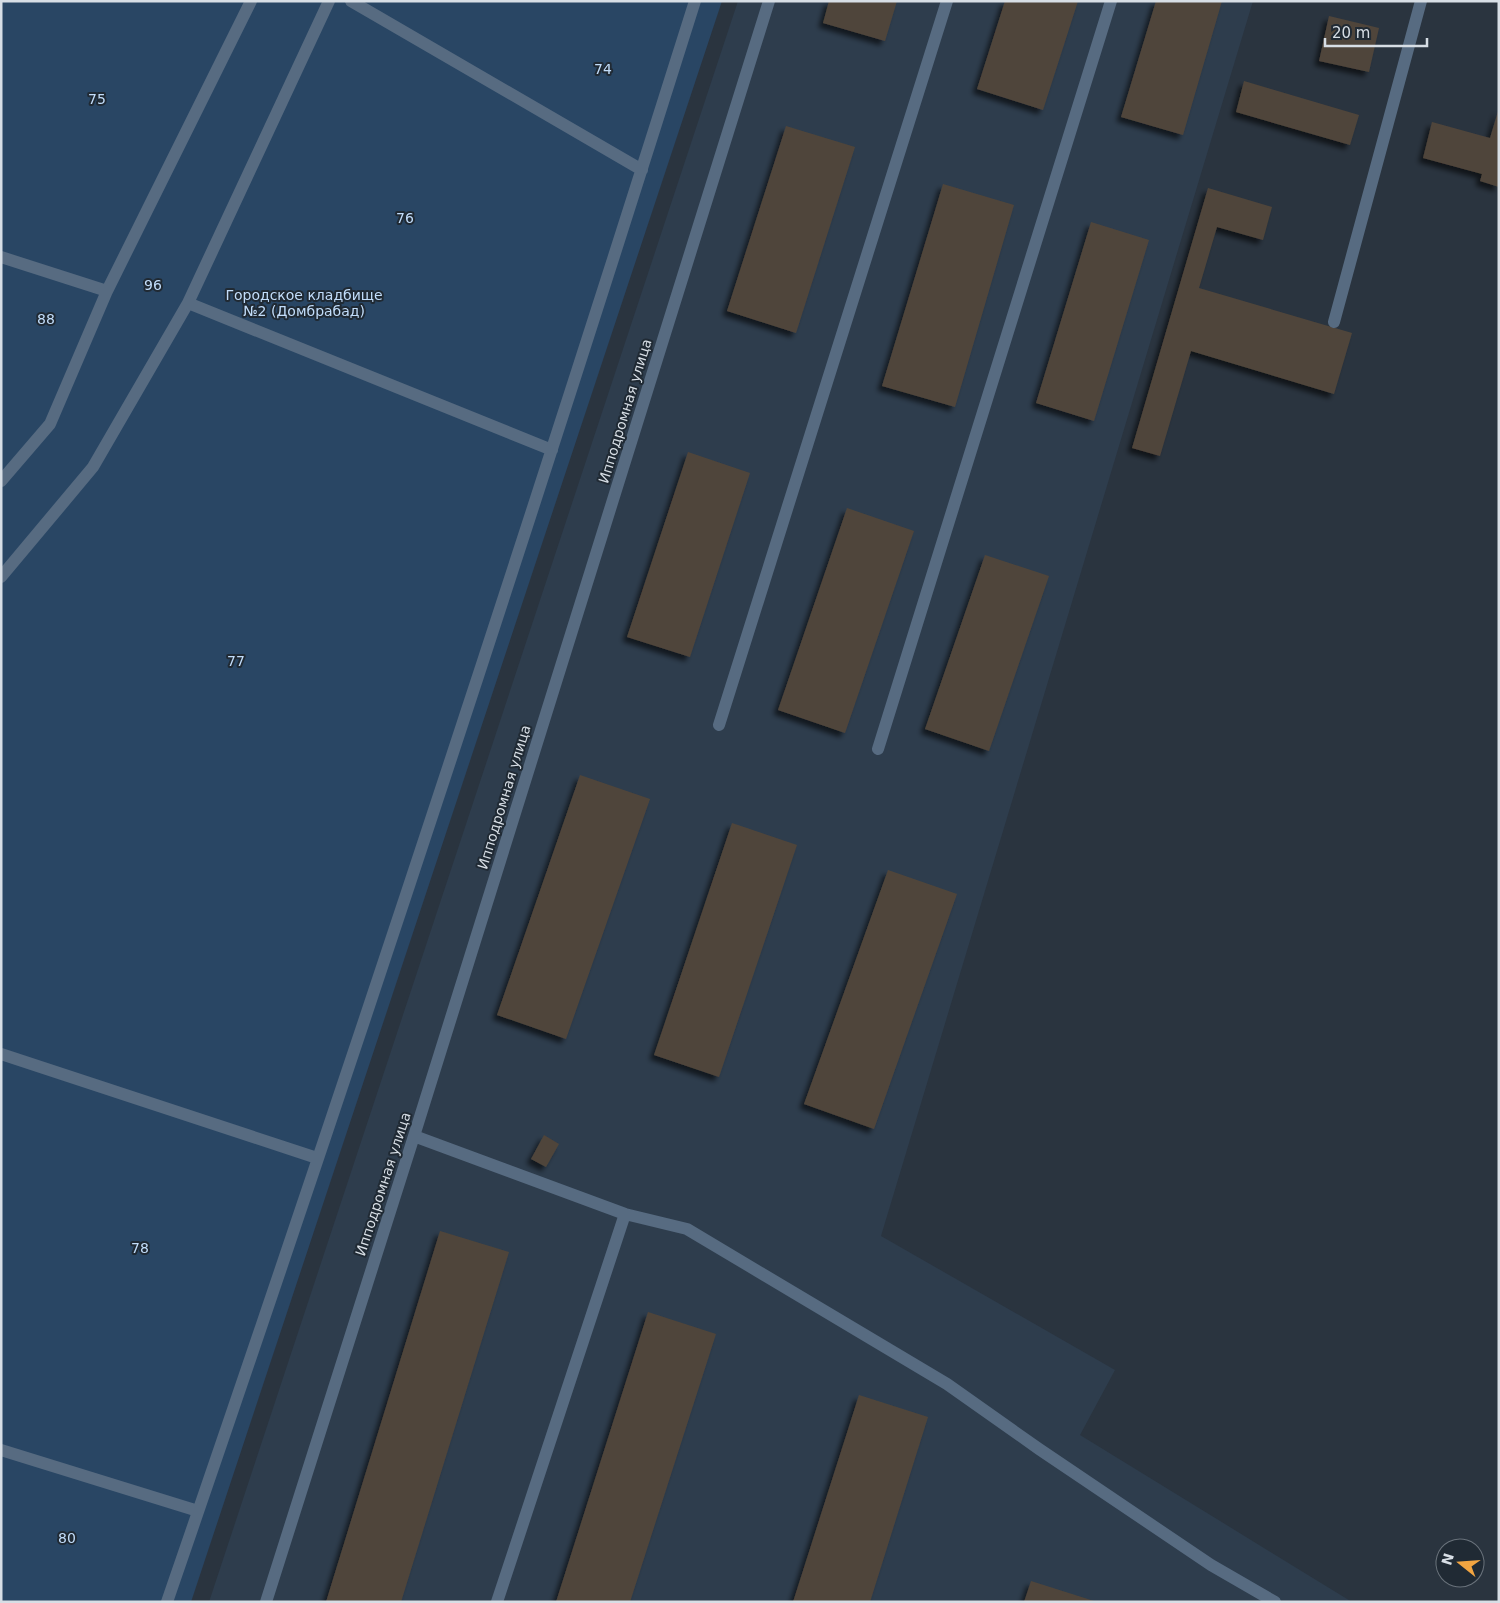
<svg xmlns="http://www.w3.org/2000/svg" width="1500" height="1603" viewBox="0 0 1500 1603" font-family="'DejaVu Sans',sans-serif">
	<defs>
		<filter id="shadow"><feDropShadow dx="-4.5" dy="4.5" stdDeviation="2.5" flood-color="#0009"/></filter>
	</defs>
	<rect width="100%" height="100%" fill="#2a343f"/>
	<path fill="#2e3d4d" d="M738,1H1253L881,1236L1115,1370L1080,1435L1352,1602H209Z"/>
	<path fill="#294664" d="M1,1H722L191,1602H1Z"/>
	<path fill="#50453a" filter="url(#shadow)" d="M829,1H897L885,41L823,23Z
		M1005,1H1078L1043,110L977,89Z
		M1156,1H1222L1183,135L1121,117Z
		M1329,16L1379,28L1369,72L1319,61Z
		M1244,81L1359,115L1350,145L1236,112Z
		M1499,108V187L1480,181L1482,174L1423,158L1432,122L1490,138Z
		M786,126L855,147L796,333L727,311Z
		M943,184L1014,205L955,407L882,386Z
		M1208,188L1272,207L1263,240L1217,227L1199,288L1352,333L1334,394L1191,351L1160,456L1132,448Z
		M1091,222L1149,240L1094,421L1036,403Z
		M688,452L750,473L690,657L627,637Z
		M847,508L914,531L845,733L778,710Z
		M985,555L1049,576L989,751L925,729Z
		M580,775L650,799L566,1039L497,1015Z
		M732,823L797,845L719,1077L654,1055Z
		M888,870L957,894L874,1129L804,1104Z
		M544,1135L559,1144L546,1167L531,1159Z
		M440,1231L509,1252L401,1602H326Z
		M648,1312L716,1334L630,1602H556Z
		M859,1395L928,1417L870,1602H793Z
		M1031,1581L1094,1601V1602H1024Z"/>
	<g fill="none" stroke-linecap="round" stroke-linejoin="round">
		<path stroke="#576b81" stroke-width="12" d="M351,1L642,170
			M1,257L107,291
			M188,303L552,450
			M1334,322L1421,1
			M1,481L50,424L107,291L251,1
			M1,577L93,467L188,303L329,1
			M719,725L947,1
			M878,749L1111,1
			M1,1054L317,1158
			M414,1136L625,1214L687,1229L947,1384L1039,1449L1211,1565L1275,1602
			M1,1450L198,1511
			M167,1602C350,1071 526,537 695,1
			M266,1602L414,1136L769,1
			M497,1602L625,1214"/>
	</g>
	<g text-anchor="middle" dominant-baseline="central" stroke-width="4" stroke-linejoin="round" paint-order="stroke">
		<g font-size="14" fill="#c2ddfa" stroke="#202a34">
			<text x="603" y="69">74</text>
			<text x="97" y="99">75</text>
			<text x="405" y="218">76</text>
			<text x="153" y="285">96</text>
			<text x="304" y="295">Городское кладбище<tspan x="304" dy="16">№2 (Домбрабад)</tspan></text>
			<text x="46" y="319">88</text>
			<text x="236" y="661">77</text>
			<text x="140" y="1248">78</text>
			<text x="67" y="1538">80</text>
		</g>
		<g font-size="14" fill="#d7dee5" stroke="#202a34">
			<text transform="translate(625 411) rotate(-73)">Ипподромная улица</text>
			<text transform="translate(504 797) rotate(-73)">Ипподромная улица</text>
			<text transform="translate(383 1184) rotate(-72)">Ипподромная улица</text>
		</g>
	</g>
	<rect width="1500" height="1603" fill="none" stroke="#d7dee5" stroke-width="5"/>
	<g transform="translate(1460 1563) rotate(287)"><circle r="24" fill="#202a34" stroke="#69727b"/>
	<path d="M0-4L9 19L0 12L-9 19Z" fill="#f2a541"/>
	<text y="-8" font-size="14" font-weight="bold" text-anchor="middle" fill="#d7dee5">N</text>
	</g>
	<path d="M1325 38v8h102v-8" fill="none" stroke="#d7dee5" stroke-width="2.5"/>
	<text x="1332" y="38" font-size="15" fill="#d7dee5" stroke="#202a34" stroke-width="4" paint-order="stroke">20 m</text>
</svg>
